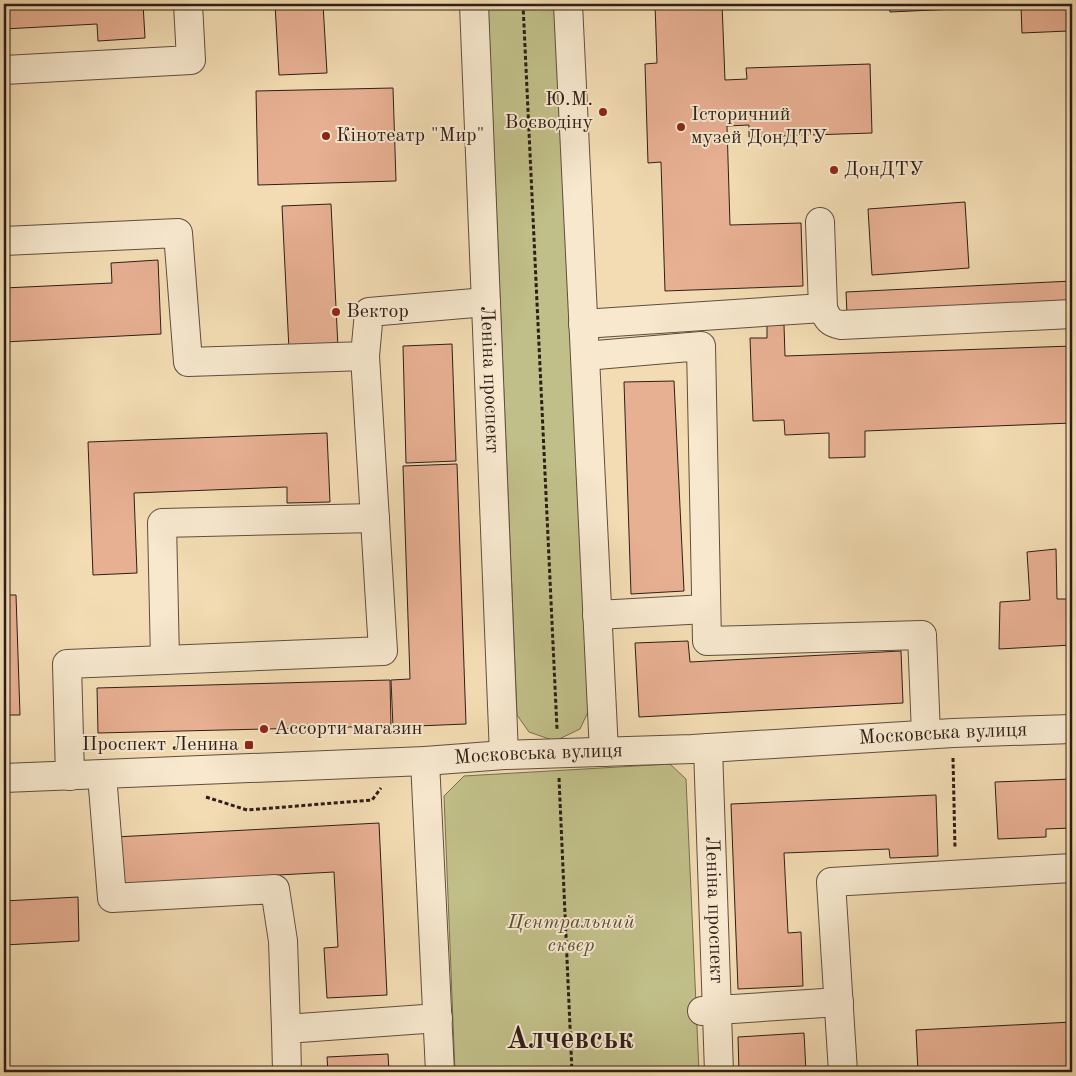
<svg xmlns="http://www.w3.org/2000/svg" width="1076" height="1076" viewBox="0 0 1076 1076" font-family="'Old Standard TT',serif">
	<rect width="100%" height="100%" fill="#f3dcb3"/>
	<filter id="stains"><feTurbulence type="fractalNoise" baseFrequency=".004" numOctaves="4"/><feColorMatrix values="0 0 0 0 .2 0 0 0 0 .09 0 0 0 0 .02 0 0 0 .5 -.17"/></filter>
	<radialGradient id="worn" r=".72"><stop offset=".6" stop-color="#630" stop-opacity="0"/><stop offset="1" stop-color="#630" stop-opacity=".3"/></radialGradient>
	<path fill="#c1bf89" stroke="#786e50" d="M488,4H558L589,710L580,729L555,741L529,732L517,715Z
		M670,764L686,779L699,1072H455L444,796L464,776Z"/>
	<path fill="#e8b093" stroke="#2e1e18" d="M4,4H143L145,38L98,41L97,24L4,29Z
		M275,4H323L327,73L279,75Z
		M655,4H722L725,80L747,79L746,68L870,64L872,133L749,137V125L727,126L730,225L801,223L803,286L665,291L661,162L648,163L645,64L657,63Z
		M889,4H1072V35H1068V31L1022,33L1021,6L890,12Z
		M393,88L396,181L258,185L256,91Z
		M965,202L969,268L872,275L868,209Z
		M331,204L338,348L289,350L282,206Z
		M158,260L161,334L4,342V288L112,283L111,263Z
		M1072,281V302L847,314L846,292Z
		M767,325H784L785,356L1072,346V423L865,431V457L829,458V433L785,435L784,420L753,421L750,338H767Z
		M452,344L456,461L406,463L403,346Z
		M674,381L684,591L631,594L624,382Z
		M327,433L330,502L287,503V487L134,493L137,573L93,575L88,442Z
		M457,464L466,724L393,727L391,680L410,679L403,466Z
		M1056,549L1057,599H1072V645L999,649L1000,602L1030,600L1027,552Z
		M4,595H16L20,715H4Z
		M688,641L690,662L901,651L903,703L639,717L635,643Z
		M390,680L391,726L98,733L97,688Z
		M1072,779V828L1046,829V837L998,839L995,782Z
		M936,795L938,856L890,858L889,849L784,853L788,933L801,932L803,986L738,989L731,804Z
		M379,823L387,995L327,998L324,948L338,947L334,872L167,881L117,891L115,837Z
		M78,897L79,941L4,945V901Z
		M1072,1022V1072H1068V1069L1000,1072H918L916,1030Z
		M804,1033L806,1072H739L738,1037Z
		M388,1054L389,1072H328L327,1057Z"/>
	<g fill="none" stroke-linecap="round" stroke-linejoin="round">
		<g stroke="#5f4e3f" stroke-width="30">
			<g id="minor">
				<path id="s1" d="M474,4L504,755"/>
				<path d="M568,4L604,752"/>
				<path d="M4,70L191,60L188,4"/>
				<path d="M4,241L178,233L188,362L365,356L369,312L486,302"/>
				<path d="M823,308C827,319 830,323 841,325L1072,314"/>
				<path d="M583,324L823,308L820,222"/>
				<path d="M585,356L701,346L707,641L922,635L926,734"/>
				<path d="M597,615L706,609"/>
				<path d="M165,660L162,523L375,518"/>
				<path id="s2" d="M708,748L719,1072"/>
				<path d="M425,761L440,1072"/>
				<path d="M102,775L112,898L275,889L283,941L286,1029"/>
				<path d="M70,776L67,664L383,651L365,356"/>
				<path id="s3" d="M4,778L425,761L504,755L692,749L953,733L1072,729"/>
				<path d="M702,1011L839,1002"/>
				<path d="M287,1072L286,1029L438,1018"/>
				<path d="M843,1072L831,882L1072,868"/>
			</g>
		</g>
		<path stroke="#2e1e18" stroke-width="3" stroke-dasharray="4 2.5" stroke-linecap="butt" d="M523,4L557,729
			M953,758L955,849
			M559,778L572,1072
			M206,797L247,810L372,800L381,788"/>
		<use href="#minor" stroke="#f7e8ce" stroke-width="28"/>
	</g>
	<g fill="#8f2418" stroke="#f7e8ce" stroke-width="2">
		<circle cx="603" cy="112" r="5"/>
		<circle cx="681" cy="127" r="5"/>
		<circle cx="326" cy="136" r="5"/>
		<circle cx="834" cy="170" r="5"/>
		<circle cx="336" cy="312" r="5"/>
		<circle cx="264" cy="729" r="5"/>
		<rect x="244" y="740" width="10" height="10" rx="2.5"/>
	</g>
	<g text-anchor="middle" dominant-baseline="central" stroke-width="4" stroke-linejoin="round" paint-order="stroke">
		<g font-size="20" fill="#2e1e18" stroke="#f7e8ce" text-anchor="start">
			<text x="593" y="100" text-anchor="end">Ю.М.<tspan x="593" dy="23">Воєводіну</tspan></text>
			<text x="691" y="115">Історичний<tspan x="691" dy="23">музей ДонДТУ</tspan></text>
			<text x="336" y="136">Кінотеатр "Мир"</text>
			<text x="844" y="170">ДонДТУ</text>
			<text x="346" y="312">Вектор</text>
			<text x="274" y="729">Ассорти магазин</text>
			<text x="239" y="745" text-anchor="end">Проспект Ленина</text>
		</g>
		<g font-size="20" fill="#2e1e18" stroke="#f7e8ce">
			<text stroke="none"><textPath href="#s1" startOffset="376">Леніна проспект</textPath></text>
			<text stroke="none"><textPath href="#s3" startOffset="940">Московська вулиця</textPath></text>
			<text stroke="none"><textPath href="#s3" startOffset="535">Московська вулиця</textPath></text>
			<text stroke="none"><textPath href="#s2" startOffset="162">Леніна проспект</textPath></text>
		</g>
		<g font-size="20" font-style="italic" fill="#5a4e3a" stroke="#f7e8ce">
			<text x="571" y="923">Центральний<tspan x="571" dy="23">сквер</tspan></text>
		</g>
		<g font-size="30" font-weight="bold" fill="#2e1e18" stroke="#f7e8ce">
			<text x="570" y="1040">Алчевськ</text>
		</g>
	</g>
	<rect width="1076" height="1076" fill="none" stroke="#f3dcb3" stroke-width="20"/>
	<rect x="5" y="5" width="1066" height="1066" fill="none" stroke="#2e1e18" stroke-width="2.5"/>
	<rect x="10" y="10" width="1056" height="1056" fill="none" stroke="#2e1e18"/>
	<rect width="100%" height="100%" filter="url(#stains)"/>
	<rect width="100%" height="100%" fill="url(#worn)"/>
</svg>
